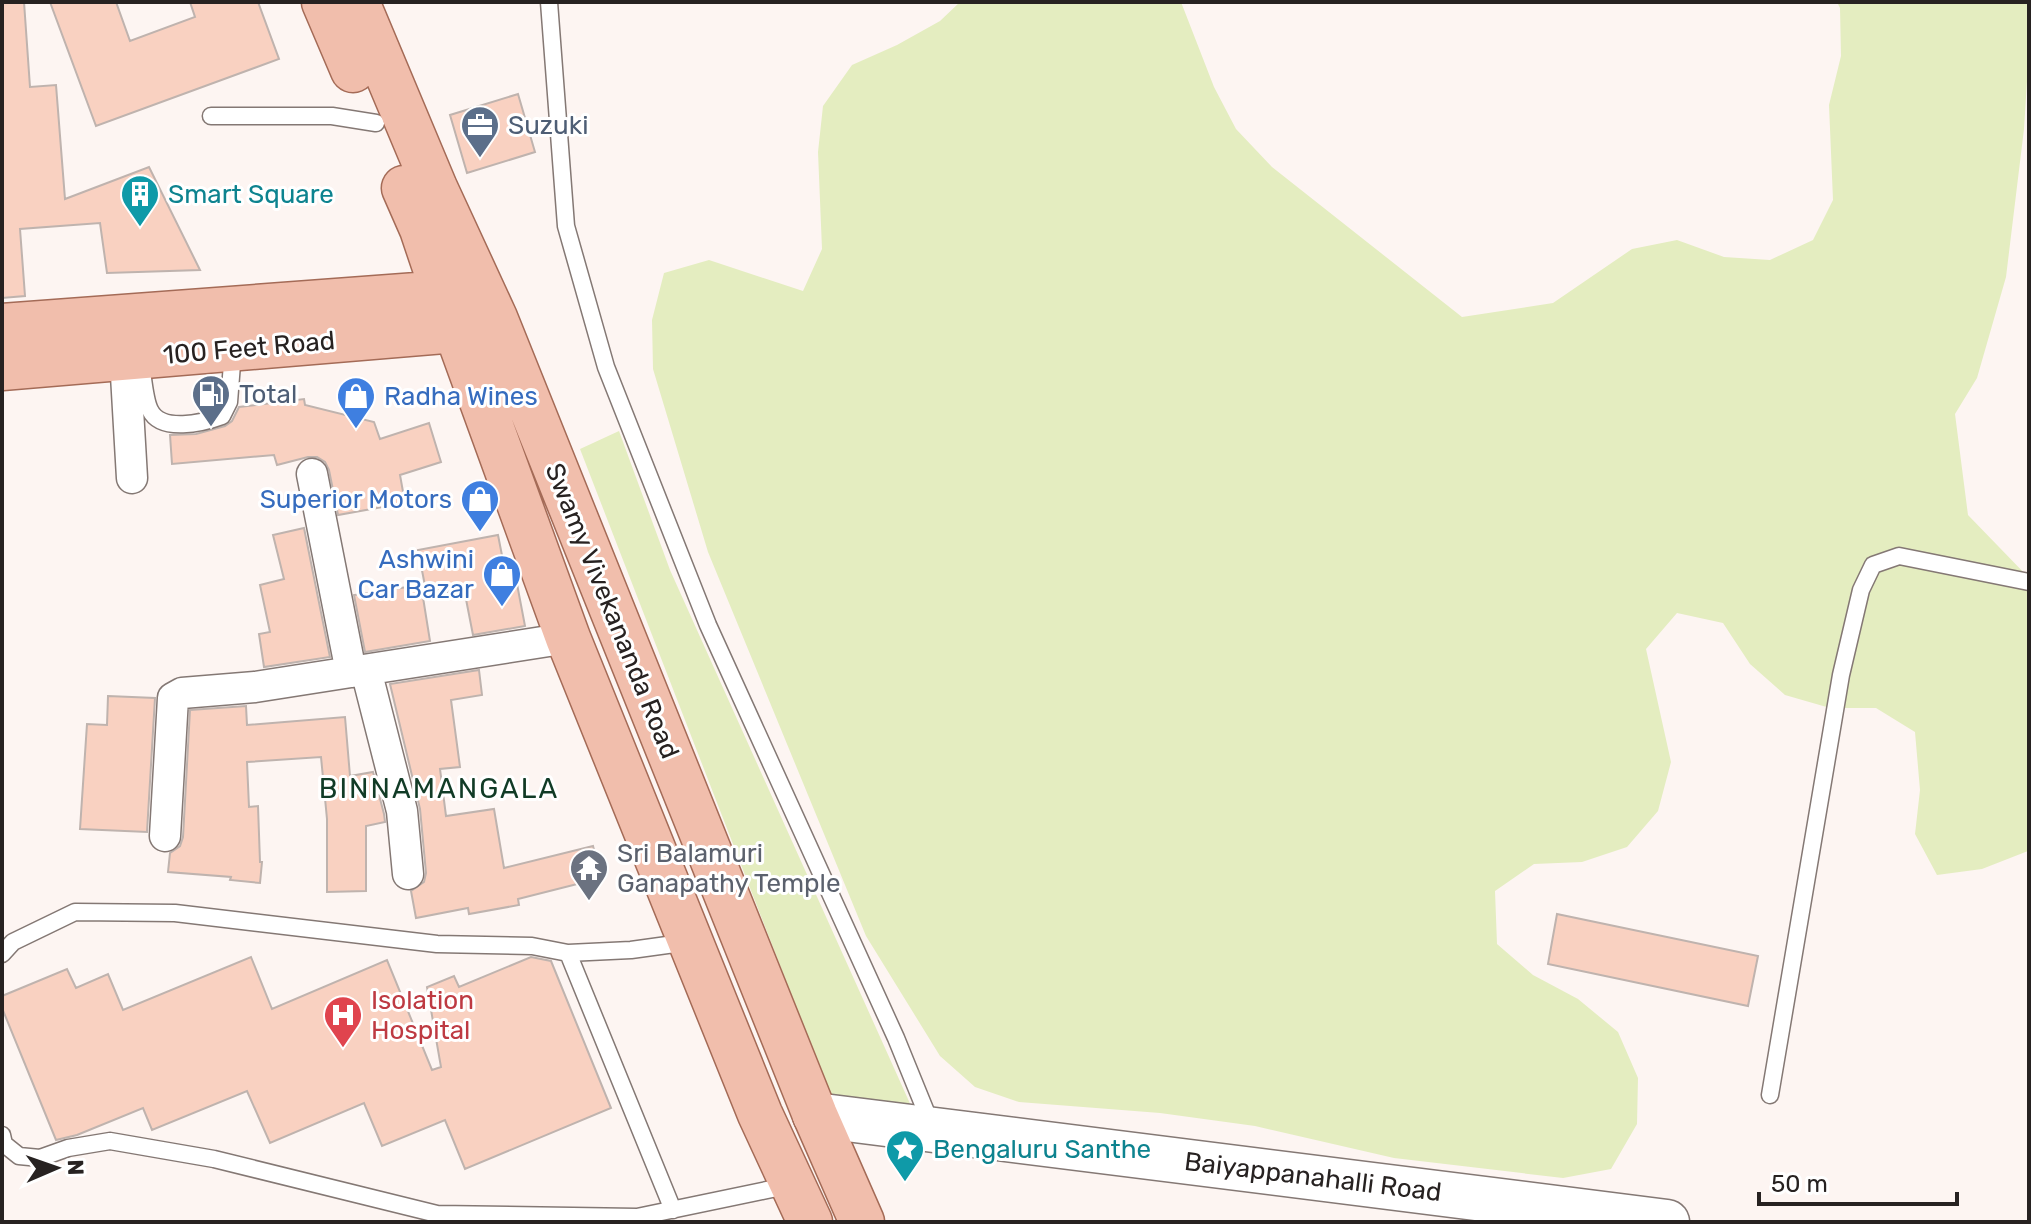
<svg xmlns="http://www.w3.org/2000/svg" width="2031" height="1224" viewBox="0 0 2031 1224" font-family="Rubik,sans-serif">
	<rect width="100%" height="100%" fill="#fdf5f2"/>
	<path fill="#e4edc0" d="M960,2H1181L1214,87L1236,129L1272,167L1462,317L1553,303L1632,249L1677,240L1724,257L1770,260L1813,240L1833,200L1829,105L1841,56L1840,8L1837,2H2029V49L2024,129L2006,277L1977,378L1955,414L1968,515L2029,578L2028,851L1982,869L1937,875L1915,834L1920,790L1915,732L1876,708H1830L1785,695L1750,664L1723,623L1677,613L1646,649L1671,762L1658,811L1627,847L1582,862L1534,864L1495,891L1497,944L1533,975L1578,999L1618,1032L1638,1078L1637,1124L1611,1169L1563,1178L1394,1158L1255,1126L1160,1113L1019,1102L975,1087L940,1056L866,936L708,552L653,369L652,320L664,273L709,260L803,291L822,249L818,152L823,106L852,65L897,45L940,21Z
		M619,431L670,570L912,1108L831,1097L580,449Z"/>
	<path fill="#f9d1c1" stroke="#bfb3ae" stroke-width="2" d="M2,2H24L30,87L56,85L65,199L149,167L200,270L107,273L100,223L20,229L25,296L2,298Z
		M50,2H116L130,41L195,17L190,2H258L279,59L96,126Z
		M518,94L535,152L467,173L450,115Z
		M304,399L305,405L374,422L380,439L429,423L441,462L400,475L405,503L338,515L329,470L325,462L317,457H308L277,465L274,455L172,464L170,435L196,434L225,426L232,421L239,407Z
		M304,528L330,657L264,667L259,634L270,632L260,585L284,579L273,535Z
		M498,535L508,586L517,584L525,626L473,635L464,589L427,596L418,550Z
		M421,585L430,641L365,652L354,595Z
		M479,670L482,695L451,700L460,767L440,769L446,816L494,809L504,868L593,846L601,878L518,899L519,905L469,914L468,908L416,918L411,891L424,882L426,873L420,809L390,684Z
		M108,696L155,698L147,832L80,829L87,724L107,725Z
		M246,706L247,725L345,717L350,776L373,772L384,814L385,822L366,826V891L327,892V819L321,757L247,762L249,807L258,806L260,862H262L260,883L230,880L231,877L168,872L170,853L180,846L183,837L190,710Z
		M1557,914L1758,956L1748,1006L1548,964Z
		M251,957L272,1009L387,960L432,1070L441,1067L427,987L454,976L459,987L531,957L551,961L611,1108L465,1169L445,1120L382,1146L364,1103L270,1143L247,1091L152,1130L143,1108L77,1135L56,1140L2,1008V996L67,969L76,988L108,974L123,1010Z"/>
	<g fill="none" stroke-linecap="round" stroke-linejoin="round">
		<g stroke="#847874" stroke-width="19">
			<path id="lane" d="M549,2L566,226L606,367L708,625L896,1038L931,1124
				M211,116H332L376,123
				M140,359C143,372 144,399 150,410C161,433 203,423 222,416L229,402L233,351
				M2,954L13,942L75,912L175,913L437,944L532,946L568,953
				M1770,1095L1841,675L1861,590L1873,565L1899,556L2029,582
				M2,1135L4,1144L19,1156L40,1158L68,1148L110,1141L214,1159L437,1214L637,1217L791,1185
				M673,1210L568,953L631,950L689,942"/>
		</g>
		<g stroke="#847874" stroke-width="33">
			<path id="street" d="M125,358L132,478
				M312,474L351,672
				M366,670L402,811L408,874
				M165,836L173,698L182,693L255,687L568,638"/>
		</g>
		<g stroke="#847874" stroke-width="47">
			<path id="secondary" d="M815,1115L1667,1222"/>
		</g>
		<g stroke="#a46b57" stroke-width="47">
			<path id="primary" d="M324,2L353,70
				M357,2L435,188L495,318L815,1115L862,1222
				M404,188L422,229L456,330L568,638L760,1114L810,1222
				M2,326L444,293L470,288
				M2,368L456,330L481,323"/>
		</g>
		<use href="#lane" stroke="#fff" stroke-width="16"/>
		<use href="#street" stroke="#fff" stroke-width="30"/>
		<use href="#secondary" stroke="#fff" stroke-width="44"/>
		<use href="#primary" stroke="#f1beac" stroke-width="44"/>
	</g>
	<defs>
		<g id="office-pin" transform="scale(2)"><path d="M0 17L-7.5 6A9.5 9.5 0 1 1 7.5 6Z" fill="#5c6f8a" stroke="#fff"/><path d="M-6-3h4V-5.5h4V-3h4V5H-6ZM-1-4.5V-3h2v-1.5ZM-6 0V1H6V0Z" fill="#fff"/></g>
		<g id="building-pin" transform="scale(2)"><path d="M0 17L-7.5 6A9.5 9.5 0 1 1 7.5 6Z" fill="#0f9aa8" stroke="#fff"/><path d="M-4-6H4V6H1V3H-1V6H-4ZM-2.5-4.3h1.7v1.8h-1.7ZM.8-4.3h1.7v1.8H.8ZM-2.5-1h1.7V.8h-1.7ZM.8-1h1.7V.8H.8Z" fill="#fff"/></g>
		<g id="fuel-pin" transform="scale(2)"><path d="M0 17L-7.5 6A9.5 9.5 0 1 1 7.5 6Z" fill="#5c6f8a" stroke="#fff"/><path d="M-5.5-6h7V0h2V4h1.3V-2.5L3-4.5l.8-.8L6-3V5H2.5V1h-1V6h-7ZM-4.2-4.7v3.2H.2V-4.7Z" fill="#fff"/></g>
		<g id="shop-pin" transform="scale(2)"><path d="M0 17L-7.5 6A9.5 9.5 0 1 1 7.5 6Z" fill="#3f7fe0" stroke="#fff"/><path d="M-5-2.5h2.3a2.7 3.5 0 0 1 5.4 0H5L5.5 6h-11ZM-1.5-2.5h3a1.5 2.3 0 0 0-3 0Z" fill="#fff"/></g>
		<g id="temple-pin" transform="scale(2)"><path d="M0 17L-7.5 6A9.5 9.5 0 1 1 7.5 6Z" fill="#6b7280" stroke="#fff"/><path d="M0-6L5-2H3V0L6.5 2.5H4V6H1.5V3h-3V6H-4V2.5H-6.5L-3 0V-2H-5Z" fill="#fff"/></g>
		<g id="hospital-pin" transform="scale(2)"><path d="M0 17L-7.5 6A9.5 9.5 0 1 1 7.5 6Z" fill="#e0444e" stroke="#fff"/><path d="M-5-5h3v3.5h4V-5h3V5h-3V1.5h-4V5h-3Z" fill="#fff"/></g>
		<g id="sight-pin" transform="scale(2)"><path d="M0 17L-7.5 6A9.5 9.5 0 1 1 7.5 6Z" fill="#0f9aa8" stroke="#fff"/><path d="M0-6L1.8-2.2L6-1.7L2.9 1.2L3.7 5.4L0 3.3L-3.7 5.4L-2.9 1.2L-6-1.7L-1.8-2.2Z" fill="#fff"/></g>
	</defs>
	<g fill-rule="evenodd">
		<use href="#office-pin" x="480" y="125"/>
		<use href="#building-pin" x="140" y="194"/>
		<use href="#fuel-pin" x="211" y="394"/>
		<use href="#shop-pin" x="356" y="396"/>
		<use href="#shop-pin" x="480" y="499"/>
		<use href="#shop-pin" x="502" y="574"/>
		<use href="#temple-pin" x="589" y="868"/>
		<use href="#hospital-pin" x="343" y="1015"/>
		<use href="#sight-pin" x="905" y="1149"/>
	</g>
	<g text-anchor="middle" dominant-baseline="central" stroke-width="6" stroke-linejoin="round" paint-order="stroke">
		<g font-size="26" fill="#4e5e75" stroke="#fff" text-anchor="start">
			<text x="508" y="125">Suzuki</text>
			<text x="239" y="394">Total</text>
		</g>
		<g font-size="26" fill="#0d838f" stroke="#fff" text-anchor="start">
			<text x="168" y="194">Smart Square</text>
			<text x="933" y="1149">Bengaluru Santhe</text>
		</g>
		<g font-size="26" fill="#272221" stroke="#fff">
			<text transform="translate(249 348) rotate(-5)">100 Feet Road</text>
			<text transform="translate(612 611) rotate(68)">Swamy Vivekananda Road</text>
			<text transform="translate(1313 1177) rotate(7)">Baiyappanahalli Road</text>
		</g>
		<g font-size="26" fill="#366cbe" stroke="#fff" text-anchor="end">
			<text x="384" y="396" text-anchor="start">Radha Wines</text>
			<text x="452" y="499">Superior Motors</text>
			<text x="474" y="559">Ashwini<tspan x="474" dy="30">Car Bazar</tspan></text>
		</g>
		<g font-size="26" fill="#5b616d" stroke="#fff" text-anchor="start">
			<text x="617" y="853">Sri Balamuri<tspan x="617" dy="30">Ganapathy Temple</tspan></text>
		</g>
		<g font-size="26" fill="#be3a42" stroke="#fff" text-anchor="start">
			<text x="371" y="1000">Isolation<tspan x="371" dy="30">Hospital</tspan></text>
		</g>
		<g font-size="28" letter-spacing="2" fill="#113b26" stroke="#fff">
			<text x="439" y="788">BINNAMANGALA</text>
		</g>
	</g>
	<rect width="2031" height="1224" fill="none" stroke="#272221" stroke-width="8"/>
	<g transform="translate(56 1168) rotate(88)" stroke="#ffffff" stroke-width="6" paint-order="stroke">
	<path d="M0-6L14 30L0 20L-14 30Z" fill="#272221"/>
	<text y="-12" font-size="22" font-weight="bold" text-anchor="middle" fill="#272221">N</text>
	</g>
	<path d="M1759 1192v12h198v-12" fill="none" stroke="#272221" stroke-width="4"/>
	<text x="1771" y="1192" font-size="24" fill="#272221" stroke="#ffffff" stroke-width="6" paint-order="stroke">50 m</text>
</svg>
